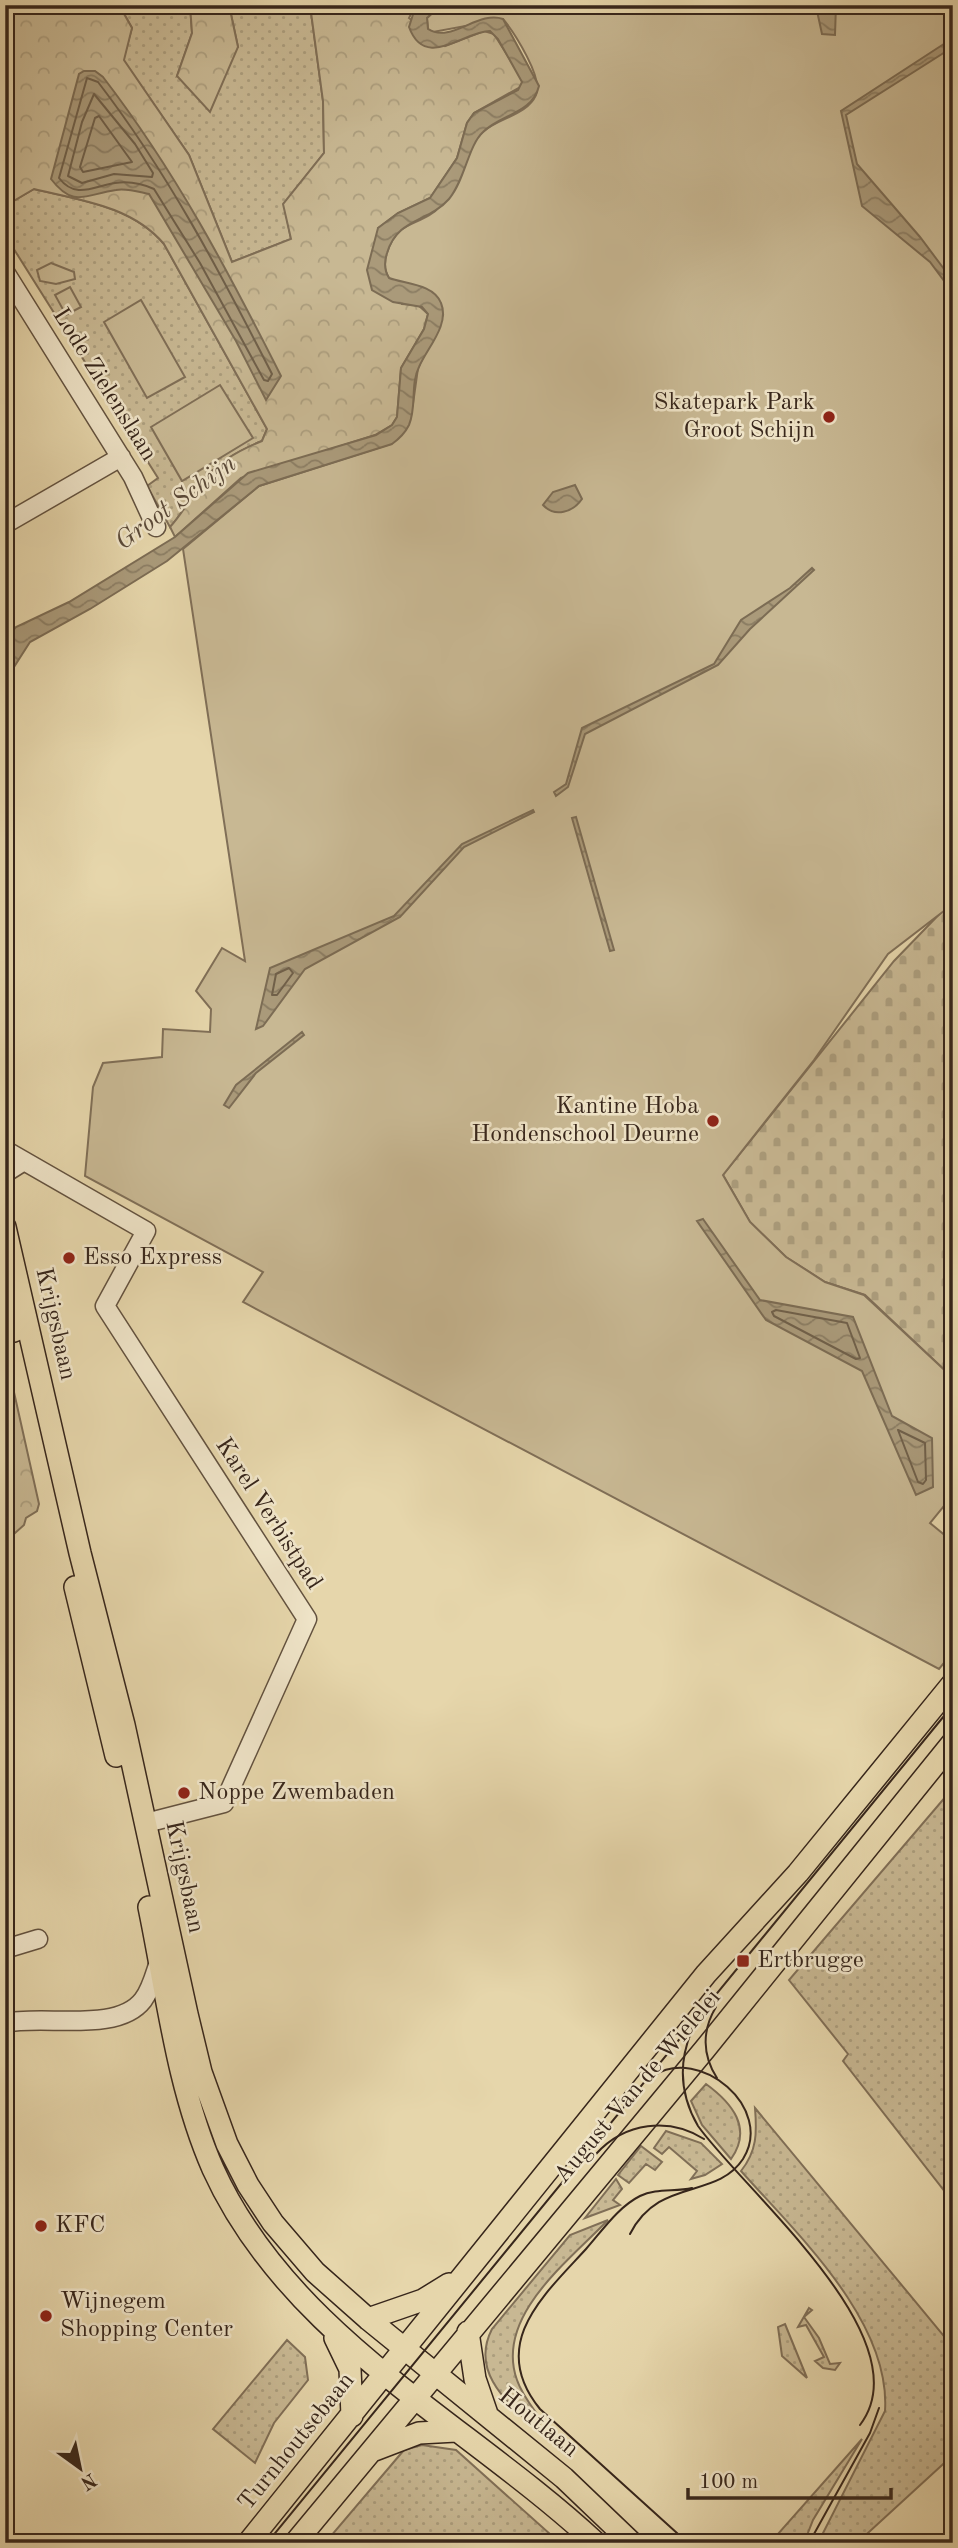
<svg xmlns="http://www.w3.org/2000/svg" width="958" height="2548" viewBox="0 0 958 2548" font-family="'Old Standard TT',serif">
	<defs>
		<pattern id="grass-dots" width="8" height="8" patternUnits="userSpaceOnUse" patternTransform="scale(1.75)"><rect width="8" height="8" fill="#c8b893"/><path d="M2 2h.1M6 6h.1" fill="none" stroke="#ac9e7e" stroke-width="1.8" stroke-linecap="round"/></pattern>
		<pattern id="forest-crowns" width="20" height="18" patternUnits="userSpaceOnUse" patternTransform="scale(1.75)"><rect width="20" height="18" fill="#c8b893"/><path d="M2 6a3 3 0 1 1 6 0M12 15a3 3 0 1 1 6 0" fill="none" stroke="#ac9e7e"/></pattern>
		<pattern id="cemetery-stones" width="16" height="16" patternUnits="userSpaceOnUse" patternTransform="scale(1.75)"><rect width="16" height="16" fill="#c8b893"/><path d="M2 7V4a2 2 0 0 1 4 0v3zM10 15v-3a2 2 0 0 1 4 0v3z" fill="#ac9e7e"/></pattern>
		<pattern id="water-waves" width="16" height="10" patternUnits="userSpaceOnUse" patternTransform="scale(1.75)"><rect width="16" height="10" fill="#aa9a7a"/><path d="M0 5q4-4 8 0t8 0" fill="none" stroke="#8b7d63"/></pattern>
	</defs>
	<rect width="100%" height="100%" fill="#e6d6ab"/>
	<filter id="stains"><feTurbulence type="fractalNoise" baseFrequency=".00286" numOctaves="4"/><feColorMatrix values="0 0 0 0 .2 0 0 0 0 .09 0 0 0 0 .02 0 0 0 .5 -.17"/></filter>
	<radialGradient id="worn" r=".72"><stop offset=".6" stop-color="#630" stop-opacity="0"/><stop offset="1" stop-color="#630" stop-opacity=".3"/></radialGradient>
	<path fill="url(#grass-dots)" stroke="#806f57" stroke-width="2" d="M119,5H190L192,33L177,76L238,47L229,5H310L323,101L324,153L284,204L291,239L232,262L189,155L123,60L132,28Z
		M34,189C80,200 132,206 164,244L267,429L262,441C242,449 221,460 206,477C193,493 184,512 170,527L147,486L158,478L5,235V206Z
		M953,1788V2202L843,2061L848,2054L789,1980Z
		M706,2084C732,2103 753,2128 731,2159L702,2125L691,2101Z
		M755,2108L953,2347V2455L857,2543H818L885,2411C891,2321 796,2233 741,2171C757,2151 757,2133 755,2108Z
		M666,2131L701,2143L722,2164L705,2175L691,2179L697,2171L669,2147L662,2154L654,2148Z
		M641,2146L662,2162L655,2170L646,2164L629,2183L618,2175Z
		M616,2179L622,2189L613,2200L620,2205L585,2218Z
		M608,2220C570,2260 494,2316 517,2380C522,2395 533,2408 542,2421L536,2429C507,2402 470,2372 492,2329L570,2235Z
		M809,2308L812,2310L804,2317L819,2338L830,2364L840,2363L835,2370L823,2368L815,2361L824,2357L806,2325L798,2327Z
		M785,2324L807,2378L782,2356L778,2327Z
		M287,2340L305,2357L308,2380L274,2423L255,2463L213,2429Z
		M862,2439L813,2520L804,2543H770Z
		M422,2445L456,2450L560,2543H325L404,2450Z"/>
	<path fill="url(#forest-crowns)" stroke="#806f57" stroke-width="2" d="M6,5H119L132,28L124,60L189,155L232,262L291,239L283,204L324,153L323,101L310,5H416L409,18L445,46L484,31L494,34L522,79V86L474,113L467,123L457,158L430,198L398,213L378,228L402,304L418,305L428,314L424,329L401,368L397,417L392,425L375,435L241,478L175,537L170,527C184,512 193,493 206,477C221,460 242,449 262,441L267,429L164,244C132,206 80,200 34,189L5,206Z
		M190,5H229L238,47L210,112L177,76L192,33Z
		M5,1352L39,1504L37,1511L26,1518L24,1525L5,1542Z"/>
	<path fill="url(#cemetery-stones)" stroke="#806f57" stroke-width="2" d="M953,900V1378L865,1295L825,1282L786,1257L750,1222L723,1175L894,961Z"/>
	<path fill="#c8b893" stroke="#806f57" stroke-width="2" d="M441,5H953V904L888,954L814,1060L723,1175L750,1222L786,1257L825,1282L864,1295L953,1378V1495L930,1523L953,1542V1652L939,1669L243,1302L263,1272L85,1176L93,1087L103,1063L162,1057L163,1029L210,1032L211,1009L196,991L222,948L245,961L183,549L259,486L391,444L413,404L418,368L443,315L389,278C384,270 384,262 387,253C398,217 422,228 441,205C458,184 463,149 484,131C499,118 527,115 536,95C544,79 514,32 503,19L433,32L428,29L427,18Z
		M51,263L74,272L75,279L56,284L40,281L37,270Z
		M70,287L81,307L66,315L55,295Z
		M141,300L185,377L147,398L104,322Z
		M220,385L253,438L182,481L151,427Z"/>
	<path fill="url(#water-waves)" stroke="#7c6c54" stroke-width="2" d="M416,5H441L427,18L428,29C451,44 478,10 503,19L539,86C532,114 501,114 483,132C468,146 465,180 449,199C428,223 398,217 387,253C384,262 384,270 389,278C405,284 434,284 441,303C450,325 427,348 419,367C410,385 417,406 409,425C405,433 399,439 392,444L259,486L167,561L90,609L30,642L5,681V641L16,627L69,602L175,537L248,473L376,435L392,425L397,417L401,368L424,329L428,314L422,307L393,302L372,290L367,270L378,228L398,213L430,198L457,158L467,123L474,113L518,90L522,82L498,39L490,31C464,31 425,71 409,27Z
		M820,5H836L835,35L822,34L817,11Z
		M953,38V47L846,115L857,164L920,237L953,281V293L930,262L862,206L841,111Z
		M84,71H95L103,77C176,172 227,269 281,376L266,400L236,341L149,194C139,192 127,188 116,190C86,194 74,209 51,179L79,74Z
		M575,485L582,499C573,512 555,518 543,505L553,492Z
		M812,568L814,570L750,629L718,665L585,734L568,787L556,796L554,792L566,784L582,728L714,664L741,620L790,588Z
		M533,810L534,812L464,847L400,917L305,969L263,1026L256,1029L270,968L394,916L462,844Z
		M576,817L614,950L610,951L572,818Z
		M302,1032L304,1035L256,1073L229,1108L224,1105L236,1085Z
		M703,1219L760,1300L853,1317L892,1416L932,1438L933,1487L916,1495L862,1371L766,1320L697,1221Z"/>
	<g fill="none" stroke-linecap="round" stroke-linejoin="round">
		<path stroke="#70604a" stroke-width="2" d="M87,78L98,82C168,173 220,272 272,374L268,381L264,380L200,263L154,189C143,184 128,181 115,183C94,186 76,200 59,178Z
			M94,94L135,144L153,173L152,177L114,174L82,183L68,176L82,122Z
			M99,116L132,162L83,172L80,167L95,118Z
			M289,968L293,973L277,995H272L276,974Z
			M776,1310L847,1323L860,1358L856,1359L774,1316L772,1312Z
			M898,1430L925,1443L926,1480L923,1484L918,1482Z"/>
		<g stroke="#63523f" stroke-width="21">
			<path id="minor" d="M5,272L133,477L156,527
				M5,524L121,457
				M5,1150L146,1231L105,1306L307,1619L224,1803L146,1823
				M5,1173L24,1161
				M5,1949L38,1939
				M5,2023C43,2014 117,2034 143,2000C152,1988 155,1973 160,1959"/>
		</g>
		<g stroke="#37261b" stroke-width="24">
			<path id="major" d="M5,1227L80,1553L124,1725L187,2014L201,2072L227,2144L248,2185L273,2223L315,2272L368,2319L564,2478L632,2543
				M5,1292L14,1331
				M75,1587L116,1756
				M149,1907C167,1994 177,2087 213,2169C289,2337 467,2423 596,2543
				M368,2319L423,2300L449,2284
				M468,2332L475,2379L487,2414
				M335,2338L350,2369L352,2416
				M372,2451L419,2433L456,2431
				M248,2543L706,1974L798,1873L953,1683
				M295,2543L705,2049L953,1742"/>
		</g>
		<use href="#minor" stroke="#efe4c8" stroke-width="18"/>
		<use href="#major" stroke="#e6d6ab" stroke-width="21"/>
		<path stroke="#37261b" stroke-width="2" d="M716,2007C702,2030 702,2055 717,2078
			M692,2030C678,2063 680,2095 698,2126C745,2192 925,2340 860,2425
			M596,2154C625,2122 669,2117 704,2139
			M630,2234C659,2177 716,2200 743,2159C775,2108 699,2045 653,2076
			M267,2543L953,1705
			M688,2543L540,2409C487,2344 544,2295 586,2249C602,2231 618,2207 640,2196C656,2188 675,2192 692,2188
			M809,2543L870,2433L879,2408"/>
	</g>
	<g fill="#8f2418" stroke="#efe4c8" stroke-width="2.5">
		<circle cx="829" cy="417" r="7"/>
		<circle cx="713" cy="1121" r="7"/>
		<circle cx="69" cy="1258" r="7"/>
		<circle cx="184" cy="1793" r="7"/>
		<rect x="736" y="1954" width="14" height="14" rx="3.5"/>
		<circle cx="41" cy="2226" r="7"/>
		<circle cx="46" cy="2316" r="7"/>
	</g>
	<g text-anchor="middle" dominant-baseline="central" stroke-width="5" stroke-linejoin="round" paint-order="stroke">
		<g font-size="24" fill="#37261b" stroke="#efe4c8">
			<text transform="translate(104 385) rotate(58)">Lode Zielenslaan</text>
			<text transform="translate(55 1324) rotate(77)">Krijgsbaan</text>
			<text transform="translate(268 1514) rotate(57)">Karel Verbistpad</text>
			<text transform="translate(184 1877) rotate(78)">Krijgsbaan</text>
			<text transform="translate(638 2087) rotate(-50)">August Van de Wielelei</text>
			<text transform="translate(538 2423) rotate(39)">Houtlaan</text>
			<text transform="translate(297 2442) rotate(-51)">Turnhoutsebaan</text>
		</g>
		<g font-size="24" fill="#37261b" stroke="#efe4c8" text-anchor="start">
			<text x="815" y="403" text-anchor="end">Skatepark Park<tspan x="815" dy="28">Groot Schijn</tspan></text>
			<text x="699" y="1107" text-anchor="end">Kantine Hoba<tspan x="699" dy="28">Hondenschool Deurne</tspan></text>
			<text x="83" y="1258">Esso Express</text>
			<text x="198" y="1793">Noppe Zwembaden</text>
			<text x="757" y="1961">Ertbrugge</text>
			<text x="55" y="2226">KFC</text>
			<text x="60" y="2302">Wijnegem<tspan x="60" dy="28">Shopping Center</tspan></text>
		</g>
		<g font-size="26" font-style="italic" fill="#5a4938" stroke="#efe4c8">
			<text transform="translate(176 503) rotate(-36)">Groot Schijn</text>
		</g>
	</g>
	<rect width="958" height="2548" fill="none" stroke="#e6d6ab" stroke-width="28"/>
	<rect x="7" y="7" width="944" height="2534" fill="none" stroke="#37261b" stroke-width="3.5"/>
	<rect x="14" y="14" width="930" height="2520" fill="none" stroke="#37261b" stroke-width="2"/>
	<g transform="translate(80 2468) rotate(147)" stroke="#efe4c8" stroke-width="5" paint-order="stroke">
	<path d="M0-5L12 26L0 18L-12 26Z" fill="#37261b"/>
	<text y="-10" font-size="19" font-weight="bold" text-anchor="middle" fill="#37261b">N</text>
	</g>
	<path d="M688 2488v10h203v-10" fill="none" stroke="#37261b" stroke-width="3.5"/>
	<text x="699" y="2488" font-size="21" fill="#37261b" stroke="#efe4c8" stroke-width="5" paint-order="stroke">100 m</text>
	<rect width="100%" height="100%" filter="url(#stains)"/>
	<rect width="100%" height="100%" fill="url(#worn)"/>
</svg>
